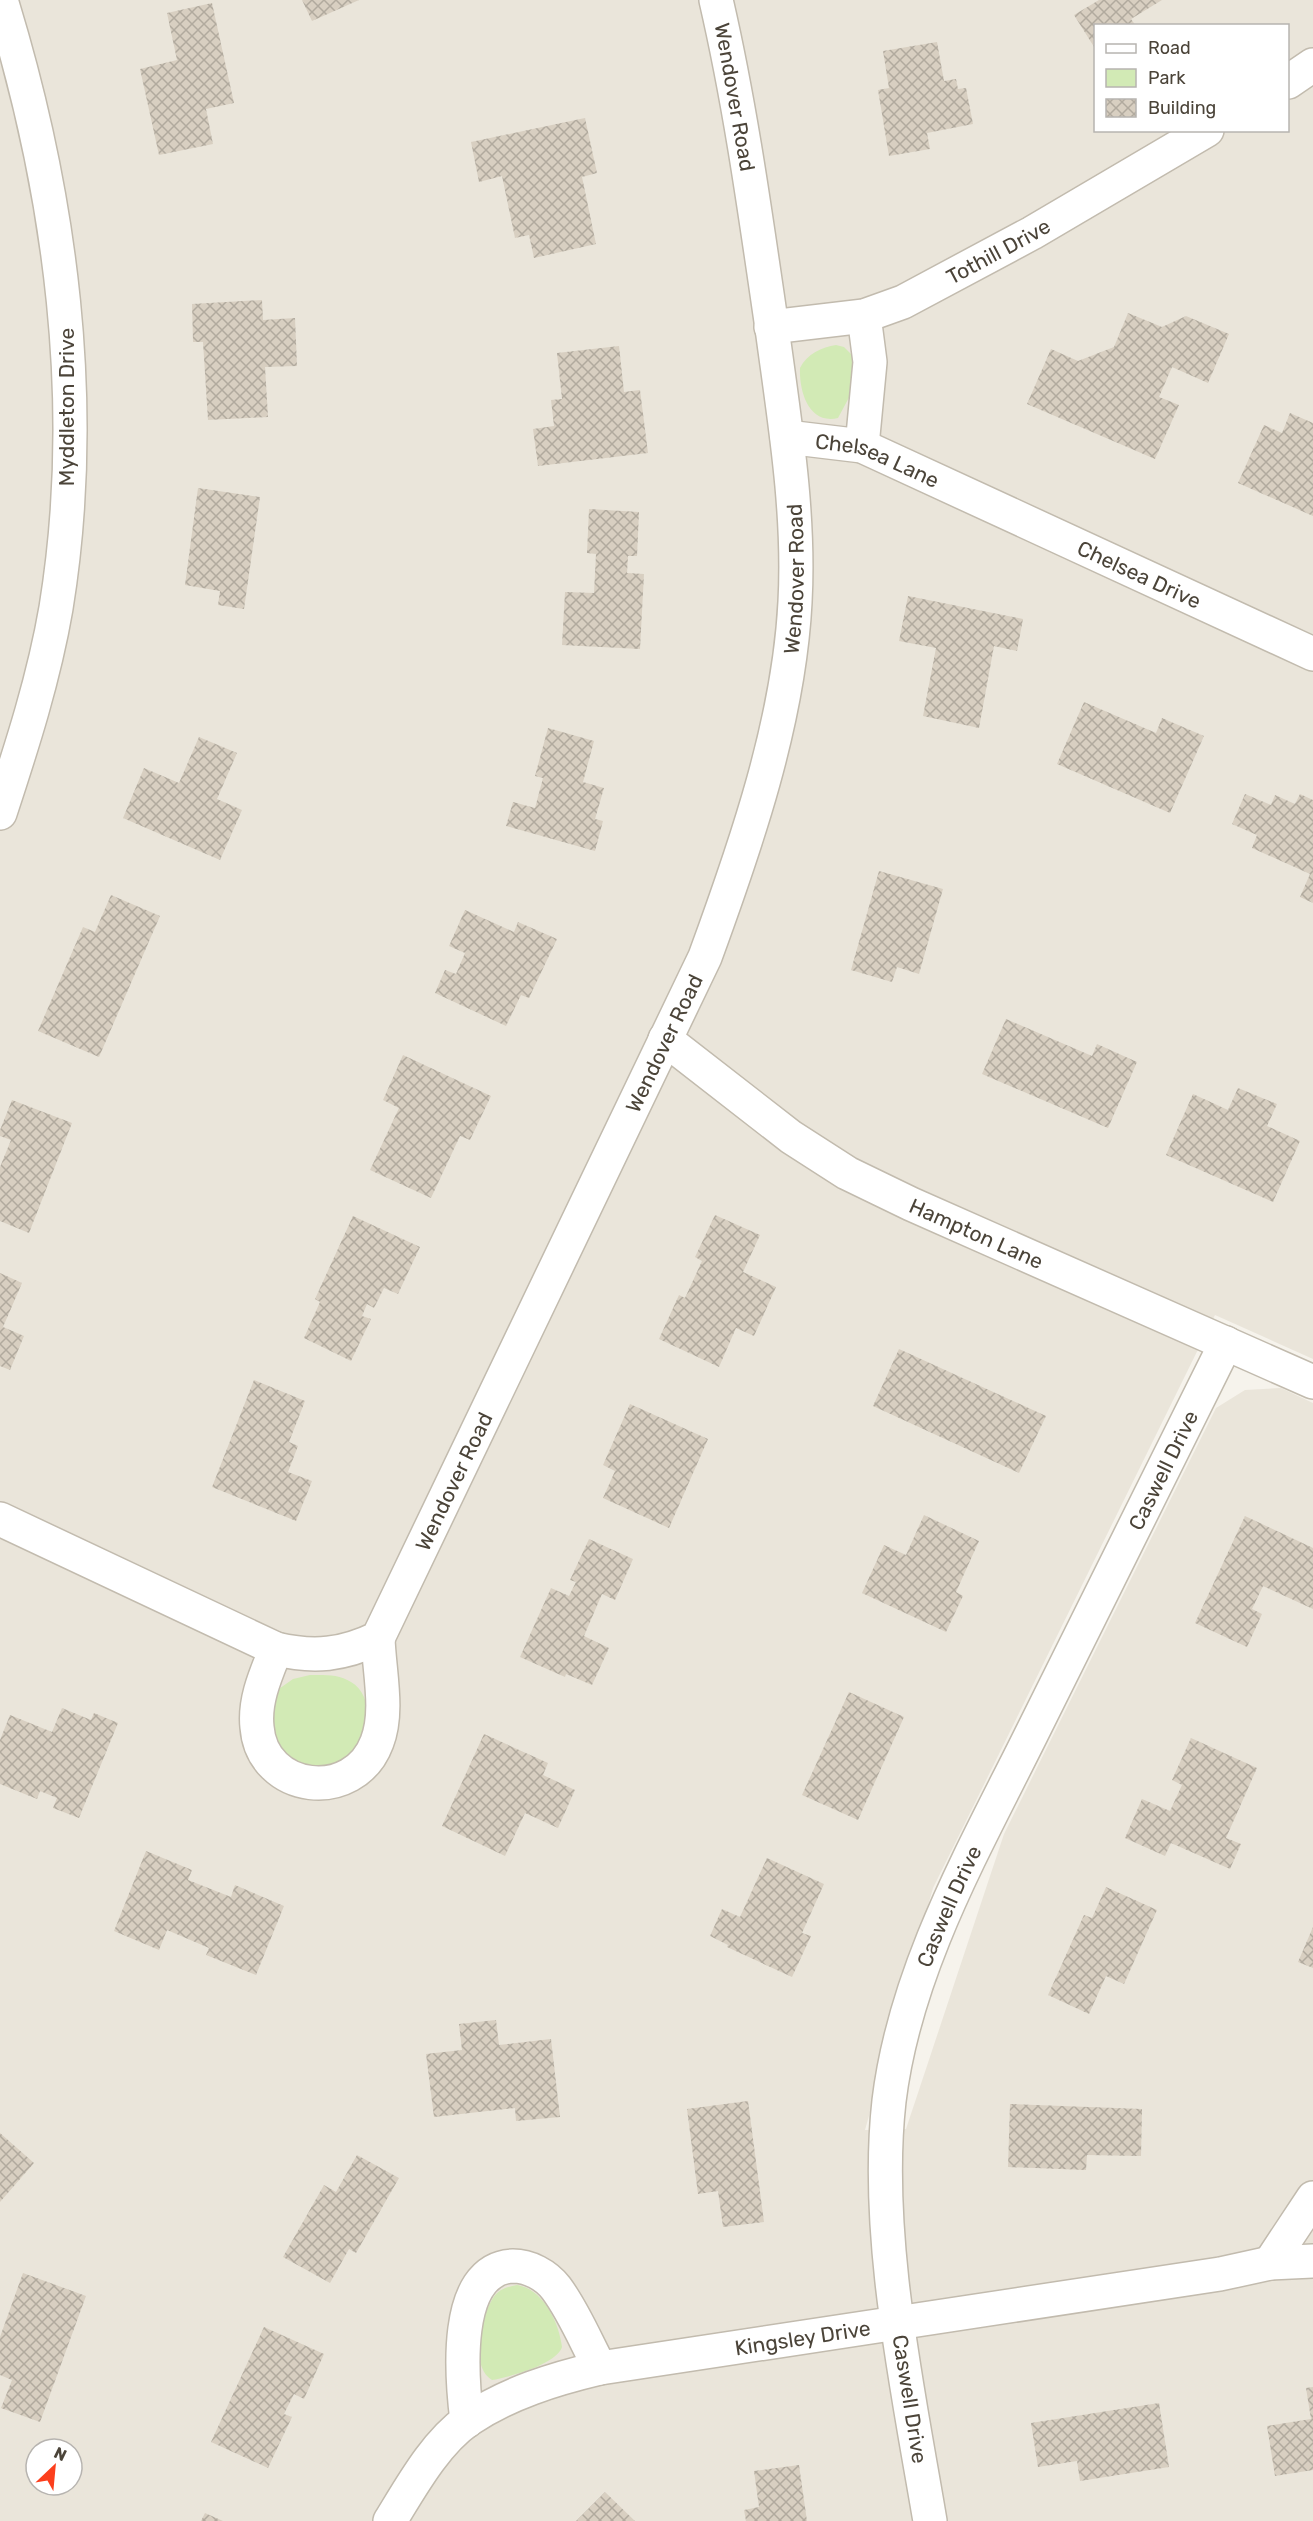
<svg xmlns="http://www.w3.org/2000/svg" width="1313" height="2521" viewBox="0 0 1313 2521" font-family="Rubik,sans-serif">
	<defs>
		<pattern id="building-cross-hatch" width="8" height="8" patternUnits="userSpaceOnUse" patternTransform="scale(1.5)"><rect width="8" height="8" fill="#d8cfc1"/><path d="M0 0l8 8M0 8l8-8" fill="none" stroke="#b1aa9e"/></pattern>
	</defs>
	<rect width="100%" height="100%" fill="#f6f3ec"/>
	<path fill="#eae5da" fill-rule="evenodd" d="M0,0H1313V1359L1215,1315L933,1888L865,2130L906,2129L1004,1834L1216,1408L1245,1390L1281,1388L1313,1403V2521H0ZM1096,26H1288V130H1096ZM36,2449H72V2485H36Z"/>
	<path fill="#d2eab5" d="M836,345L844,347L854,357L853,390L838,418C808,425 799,390 800,368C807,354 822,347 836,345Z
		M310,1675C324,1675 339,1674 351,1682C374,1695 371,1735 356,1753C351,1760 340,1765 333,1770L297,1766L275,1745L270,1714L276,1691L293,1679Z
		M517,2285C543,2289 559,2322 562,2347C557,2364 510,2377 492,2380C469,2366 481,2317 493,2298C499,2289 507,2287 517,2285Z"/>
	<path fill="url(#building-cross-hatch)" d="M302,0H359L312,21Z
		M1099,0H1162L1131,19L1136,26H1096V50L1074,15Z
		M212,3L234,103L206,109L213,144L159,155L140,69L177,60L167,13Z
		M937,42L944,81L956,79L958,89L966,88L973,124L927,133L930,149L889,156L878,90L889,88L883,51Z
		M585,118L597,173L582,177L596,244L534,258L529,235L515,238L502,176L479,182L471,142Z
		M262,300L263,320L295,318L297,366L265,367L268,417L208,420L203,342H193L192,304Z
		M1128,313L1162,327L1186,316L1229,334L1208,383L1172,367L1159,397L1179,405L1155,459L1027,404L1051,349L1078,361L1114,347Z
		M619,346L624,392L640,390L648,453L538,466L533,429L554,426L551,400L562,399L557,353Z
		M1290,413L1313,423V516L1238,483L1264,425L1282,433Z
		M198,488L260,497L244,609L218,605L220,591L185,585Z
		M589,509L639,512L637,556H628L627,573L644,574L640,649L562,645L565,592L594,593L596,554L587,553Z
		M908,596L1023,619L1017,651L994,646L979,728L923,716L936,648L899,641Z
		M1084,702L1156,733L1162,718L1204,736L1170,813L1057,764Z
		M548,728L594,741L583,782L604,788L595,819L603,821L595,851L506,826L513,802L535,808L543,778L535,776Z
		M199,737L237,753L217,799L242,810L220,860L123,818L144,768L179,783Z
		M1245,794L1271,805L1275,795L1295,804L1300,794L1313,800V903L1300,897L1310,874L1252,848L1257,835L1232,824Z
		M879,871L943,889L919,974L897,967L892,982L851,970Z
		M111,895L160,916L99,1057L38,1031L83,927L95,932Z
		M465,910L514,932L518,922L557,939L529,998L521,995L506,1026L435,993L445,970L456,974L465,953L449,946Z
		M1006,1019L1092,1056L1097,1044L1137,1062L1108,1128L982,1074Z
		M403,1055L491,1096L470,1140L460,1136L431,1198L370,1170L399,1108L383,1100Z
		M1238,1088L1277,1104L1267,1126L1300,1141L1273,1202L1166,1155L1193,1094L1228,1110Z
		M12,1100L72,1123L29,1233L0,1221V1167L11,1140L0,1136V1130Z
		M715,1215L760,1235L743,1272L776,1287L754,1336L736,1328L719,1367L659,1339L679,1295L685,1298L702,1261L695,1257Z
		M353,1216L420,1247L398,1294L384,1288L374,1308L367,1304L362,1316L371,1319L351,1361L304,1338L320,1302L315,1299Z
		M0,1273L22,1283L3,1327L24,1336L10,1370L0,1366Z
		M899,1349L1046,1416L1019,1473L873,1406Z
		M254,1380L305,1401L289,1442L298,1446L288,1472L312,1481L296,1521L212,1487Z
		M630,1404L708,1439L669,1528L603,1498L615,1471L603,1465Z
		M924,1515L979,1541L956,1592L963,1596L946,1632L862,1593L884,1545L906,1555Z
		M1245,1516L1313,1548V1609L1263,1586L1252,1609L1262,1614L1247,1647L1195,1623Z
		M589,1539L633,1559L615,1600L602,1594L584,1636L609,1648L592,1685L566,1674L565,1677L520,1657L551,1588L569,1596L576,1582L570,1580Z
		M849,1692L904,1717L858,1820L802,1795Z
		M62,1708L91,1720L94,1713L118,1723L79,1818L53,1808L57,1798L40,1791L37,1799L0,1784V1740L10,1715L52,1732Z
		M484,1734L548,1763L543,1775L575,1790L558,1828L525,1813L505,1856L442,1826Z
		M1191,1738L1257,1768L1226,1838L1241,1844L1230,1869L1171,1843L1165,1856L1125,1838L1142,1799L1170,1811L1182,1785L1172,1780Z
		M146,1851L192,1870L188,1880L231,1897L235,1885L284,1906L256,1975L206,1955L209,1948L167,1930L159,1950L114,1931Z
		M767,1858L824,1884L802,1933L811,1936L792,1977L727,1947L728,1945L710,1936L722,1909L740,1917Z
		M1106,1887L1157,1910L1124,1984L1106,1976L1089,2014L1048,1995L1084,1915L1092,1918Z
		M1313,1927V1968L1298,1962Z
		M496,2020L499,2045L551,2039L560,2117L516,2121L515,2108L434,2117L426,2054L462,2050L459,2024Z
		M748,2101L764,2222L723,2227L718,2191L698,2194L687,2109Z
		M1010,2104L1142,2109L1141,2156L1087,2155L1086,2170L1008,2167Z
		M0,2133L34,2163L0,2202Z
		M357,2155L399,2178L356,2253L349,2249L330,2283L283,2257L324,2185L336,2192Z
		M23,2273L86,2296L40,2422L1,2408L12,2380L0,2375V2337Z
		M264,2327L324,2354L304,2399L294,2394L284,2414L292,2417L268,2468L211,2442Z
		M1313,2387V2470L1275,2476L1267,2426L1311,2419L1306,2388Z
		M1159,2403L1169,2467L1080,2481L1077,2461L1038,2467L1031,2423Z
		M799,2465L807,2521H746L744,2510L759,2507L754,2471Z
		M605,2492L635,2521H576Z
		M205,2513L223,2521H201Z"/>
	<g fill="none" stroke-linecap="round" stroke-linejoin="round">
		<g stroke="#c2bbae" stroke-width="36">
			<g id="street">
				<path d="M1288,82L1313,65"/>
				<path id="s1" d="M771,327L864,316L903,302L1032,233L1207,130"/>
				<path id="s2" d="M787,437L862,446L1313,654"/>
				<path d="M862,446L870,362L864,316"/>
				<path d="M0,813C22,746 44,678 56,608C89,405 61,195 1,0"/>
				<path id="s3" d="M665,1039L791,1137L847,1173L911,1204L1313,1382"/>
				<path id="s4" d="M0,1519L276,1649C314,1658 343,1655 378,1638L705,957C746,845 789,721 795,602C800,511 784,418 772,328C756,219 741,108 716,0"/>
				<path d="M276,1649C266,1674 254,1700 257,1727C262,1793 354,1804 377,1742C389,1711 379,1671 378,1638"/>
				<path d="M1270,2263L1313,2198"/>
				<path d="M467,2421C462,2381 451,2268 513,2266C529,2266 546,2275 556,2288C574,2312 586,2342 600,2368"/>
				<path id="s5" d="M390,2521C411,2487 435,2443 468,2420C508,2393 554,2379 600,2368L1220,2274L1270,2263L1313,2261"/>
				<path id="s6" d="M930,2521C908,2390 874,2234 889,2101C905,1969 974,1850 1032,1733C1097,1603 1161,1473 1226,1343"/>
			</g>
		</g>
		<use href="#street" stroke="#fff" stroke-width="33"/>
	</g>
	<g text-anchor="middle" dominant-baseline="central" stroke-width="5" stroke-linejoin="round" paint-order="stroke">
		<g font-size="21" fill="#4b4439" stroke="#fff">
			<text transform="translate(735 97) rotate(80)">Wendover Road</text>
			<text stroke="none"><textPath href="#s1" startOffset="243">Tothill Drive</textPath></text>
			<text transform="translate(66 407) rotate(-90)">Myddleton Drive</text>
			<text stroke="none"><textPath href="#s2" startOffset="94">Chelsea Lane</textPath></text>
			<text stroke="none"><textPath href="#s2" startOffset="381">Chelsea Drive</textPath></text>
			<text stroke="none"><textPath href="#s4" startOffset="1556">Wendover Road</textPath></text>
			<text stroke="none"><textPath href="#s4" startOffset="1070">Wendover Road</textPath></text>
			<text stroke="none"><textPath href="#s3" startOffset="369">Hampton Lane</textPath></text>
			<text stroke="none"><textPath href="#s6" startOffset="1114">Caswell Drive</textPath></text>
			<text stroke="none"><textPath href="#s4" startOffset="584">Wendover Road</textPath></text>
			<text stroke="none"><textPath href="#s6" startOffset="628">Caswell Drive</textPath></text>
			<text stroke="none"><textPath href="#s5" startOffset="476">Kingsley Drive</textPath></text>
			<text transform="translate(910 2399) rotate(81)">Caswell Drive</text>
		</g>
	</g>
	<rect x="1094" y="24" width="195" height="108" fill="#ffffff" stroke="#b7b4b0" stroke-width="1.5"/>
	<rect x="1106" y="44" width="30" height="9" fill="#ffffff" stroke="#b7b4b0" stroke-width="1.5"/>
	<text x="1148" y="54" font-size="18" fill="#4b4439">Road</text>
	<rect x="1106" y="69" width="30" height="18" fill="#d2eab5" stroke="#b7b4b0" stroke-width="1.5"/>
	<text x="1148" y="84" font-size="18" fill="#4b4439">Park</text>
	<rect x="1106" y="99" width="30" height="18" fill="url(#building-cross-hatch)" stroke="#b7b4b0" stroke-width="1.5"/>
	<text x="1148" y="114" font-size="18" fill="#4b4439">Building</text>
	<g transform="translate(54 2467) rotate(26)"><circle r="28" fill="#ffffff" stroke="#b7b4b0" stroke-width="1.5"/>
	<path d="M0-4.5L10 22L0 15L-10 22Z" fill="#fc3f1d"/>
	<text y="-9" font-size="16" font-weight="bold" text-anchor="middle" fill="#4b4439">N</text>
	</g>
</svg>
